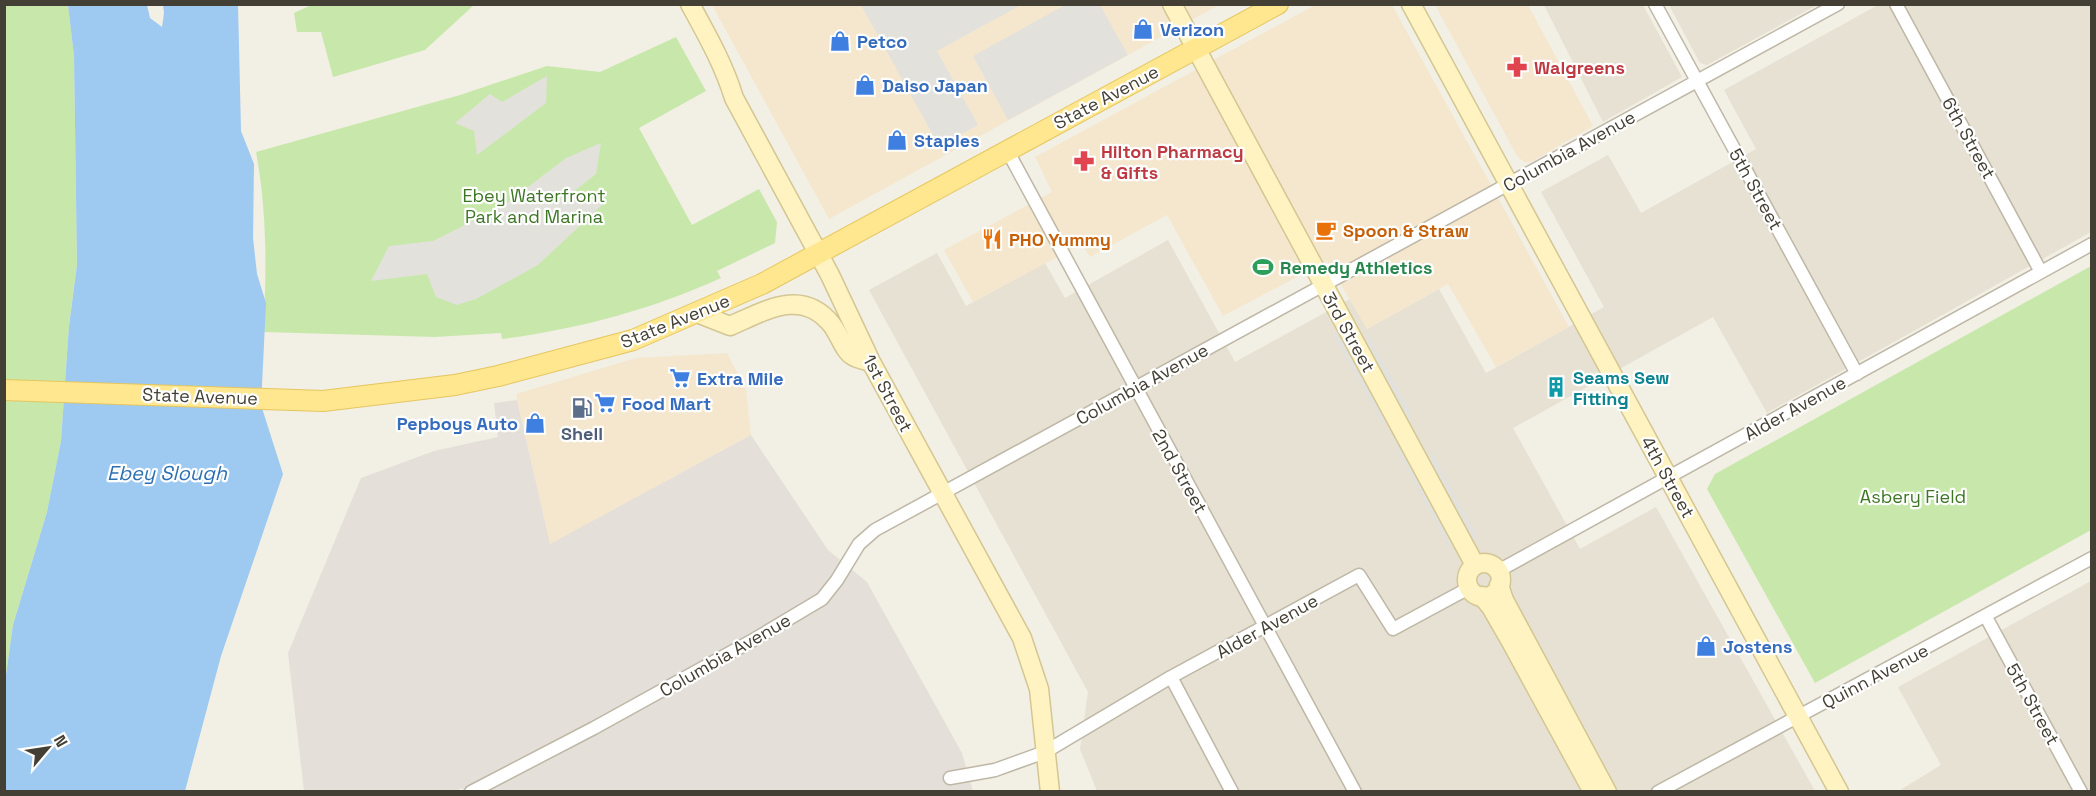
<svg xmlns="http://www.w3.org/2000/svg" width="2096" height="796" viewBox="0 0 2096 796" font-family="'Space Grotesk',sans-serif">
	<rect width="100%" height="100%" fill="#f2efe4"/>
	<path fill="#e6e1d2" d="M1544,5H1643L1682,77L1603,122Z
		M1669,5H1817L1707,65L1700,63Z
		M1878,5H2091V232L1767,413L1713,317L1513,428L1580,549L1656,507L1815,791H1097L1080,749L1088,692L869,290L937,253L966,306L1045,263L1065,298L1168,240L1235,362L1350,299L1367,329L1439,289L1486,373L1604,307L1541,192L1608,155L1641,213L1756,149L1724,90Z
		M2091,581V791L1897,792L1941,765L1898,687Z"/>
	<path fill="#f5e7ce" d="M712,5H1219L829,219Z
		M1315,5H1392L1569,327L1496,367L1448,284L1367,329L1327,261L1223,316L1167,215L1090,257L1082,244L973,302L944,250L1052,192L1035,157Z
		M1435,5H1528L1593,126L1531,162H1524L1517,156Z
		M727,353L746,390L751,435L550,545L516,394L636,358Z"/>
	<path fill="#e4e0d9" d="M517,400L550,544L751,435L828,550L867,582L962,753L973,791L465,792L462,788L454,792L304,791L288,653L361,478L434,451L498,437L494,403Z"/>
	<path fill="#c8e8ab" d="M309,4H474V5L425,50L333,77L321,32H297L294,13L309,6Z
		M5,5H68L74,56L77,265L69,326L61,441L47,512L13,625L5,682Z
		M676,37L706,91L639,128L692,225L759,189L777,222L775,243L717,271L721,278C651,310 578,329 502,339L501,333L435,337L263,332C267,272 267,211 256,152L460,95L547,66L600,72Z
		M2091,266V530L1815,683L1707,489L1715,474Z"/>
	<path fill="#e3e1dc" d="M1067,4L1100,5L1128,55L1008,120L973,56Z
		M861,5H1021L937,51L978,125L939,146Z
		M547,76L546,103L477,155L474,131L455,123L490,94L502,102Z
		M601,143L596,174L573,192L604,203L538,265L476,299L457,305L436,297L427,274L371,281L389,246L433,241L503,206L566,158Z
		M1336,323L1385,413L1384,427L1335,338Z
		M1367,332L1410,410V426L1366,346Z
		M1397,435L1451,534L1450,549L1397,450Z
		M1432,452L1476,534L1474,546L1431,466Z"/>
	<path fill="#9ec9f1" d="M68,5H238L241,131L254,164L253,238L257,274L266,303L261,405L283,474L221,656L185,791L5,792V682L13,625L47,512L61,441L69,326L77,265L74,56Z"/>
	<path fill="#f2efe4" d="M147,5H163L164,13L162,27L150,18Z"/>
	<g fill="none" stroke-linecap="round" stroke-linejoin="round">
		<g stroke="#beb7a6" stroke-width="15">
			<path id="street" d="M1655,4L1857,374
				M1896,4L2041,272
				M1007,150L1355,792
				M1498,571L2092,244
				M1986,617L2081,792
				M1171,677L1232,792
				M950,778L995,770L1045,752L1171,677L1359,575L1393,629L1469,588
				M471,792L594,728L755,639L822,599L837,580L859,544L875,530L1838,4
				M1658,792L2092,558"/>
		</g>
		<g stroke="#d4c692" stroke-width="21">
			<path id="secondary" d="M690,4C707,35 724,65 734,98L830,275L871,362L1022,638L1039,689L1050,792
				M1172,4L1475,565
				M1411,4L1839,792
				M697,313L730,326C765,311 802,287 832,325C839,334 844,351 853,356C858,359 865,360 871,362
				M1467 580a17 17 0 1 1 34 0a17 17 0 1 1-34 0Z
				M1499,585L1504,600L1607,792
				M1482,596L1491,607L1510,640L1593,792"/>
		</g>
		<g stroke="#e5c65f" stroke-width="22">
			<path id="primary" d="M4,390L323,401L455,385L498,376L633,340L762,284L1278,4"/>
		</g>
		<use href="#street" stroke="#fff" stroke-width="12"/>
		<use href="#secondary" stroke="#fff4c1" stroke-width="18"/>
		<use href="#primary" stroke="#ffe790" stroke-width="20"/>
	</g>
	<defs>
		<g id="shop-bare" transform="scale(1.62)"><path d="M-5-2.5h2.3a2.7 3.5 0 0 1 5.4 0H5L5.5 6h-11ZM-1.5-2.5h3a1.5 2.3 0 0 0-3 0Z" fill="#3f7fe0" stroke="#fff" stroke-width="2.5" paint-order="stroke"/></g>
		<g id="pharmacy-bare" transform="scale(1.62)"><path d="M-2-6h4v4h4v4h-4v4h-4v-4h-4v-4h4Z" fill="#e0444e" stroke="#fff" stroke-width="2.5" paint-order="stroke"/></g>
		<g id="cafe-bare" transform="scale(1.62)"><path d="M-5.5-4.5H6V0H3Q3 3.5 0 3.5H-2.5Q-5.5 3.5-5.5 0ZM3-3.2v2h1.7v-2ZM-6 4.5H4V6H-6Z" fill="#e8710a" stroke="#fff" stroke-width="2.5" paint-order="stroke"/></g>
		<g id="restaurant-bare" transform="scale(1.62)"><path d="M-5-6h1v4h1v-4h1v4h1v-4h1v5L-1.5 .5V6h-2V.5L-5-1ZM5-6V6H3V1.5H1.5Q1.5-4 5-6Z" fill="#e8710a" stroke="#fff" stroke-width="2.5" paint-order="stroke"/></g>
		<g id="stadium-bare" transform="scale(1.62)"><path d="M0-5a6.5 5 0 1 0 0 10a6.5 5 0 1 0 0-10ZM-3.5-1.8h7v3.6h-7Z" fill="#2e9e5b" stroke="#fff" stroke-width="2.5" paint-order="stroke"/></g>
		<g id="supermarket-bare" transform="scale(1.62)"><path d="M-6-5.5h2.5l.6 2H6L4.5 2H-2.5L-4.4-4H-6ZM-1.5 3.2a1.3 1.3 0 1 0 .1 0ZM3 3.2a1.3 1.3 0 1 0 .1 0Z" fill="#3f7fe0" stroke="#fff" stroke-width="2.5" paint-order="stroke"/></g>
		<g id="building-bare" transform="scale(1.62)"><path d="M-4-6H4V6H1V3H-1V6H-4ZM-2.5-4.3h1.7v1.8h-1.7ZM.8-4.3h1.7v1.8H.8ZM-2.5-1h1.7V.8h-1.7ZM.8-1h1.7V.8H.8Z" fill="#0f9aa8" stroke="#fff" stroke-width="2.5" paint-order="stroke"/></g>
		<g id="fuel-bare" transform="scale(1.62)"><path d="M-5.5-6h7V0h2V4h1.3V-2.5L3-4.5l.8-.8L6-3V5H2.5V1h-1V6h-7ZM-4.2-4.7v3.2H.2V-4.7Z" fill="#5c6f8a" stroke="#fff" stroke-width="2.5" paint-order="stroke"/></g>
	</defs>
	<g fill-rule="evenodd">
		<use href="#shop-bare" x="1143" y="29"/>
		<use href="#shop-bare" x="840" y="41"/>
		<use href="#pharmacy-bare" x="1517" y="67"/>
		<use href="#shop-bare" x="865" y="85"/>
		<use href="#shop-bare" x="897" y="140"/>
		<use href="#pharmacy-bare" x="1084" y="161"/>
		<use href="#cafe-bare" x="1326" y="230"/>
		<use href="#restaurant-bare" x="992" y="239"/>
		<use href="#stadium-bare" x="1263" y="267"/>
		<use href="#supermarket-bare" x="680" y="378"/>
		<use href="#building-bare" x="1556" y="387"/>
		<use href="#supermarket-bare" x="605" y="403"/>
		<use href="#fuel-bare" x="582" y="408"/>
		<use href="#shop-bare" x="535" y="423"/>
		<use href="#shop-bare" x="1706" y="646"/>
	</g>
	<g text-anchor="middle" dominant-baseline="central" stroke-width="4.5" stroke-linejoin="round" paint-order="stroke">
		<g font-size="18" font-weight="bold" fill="#366cbe" stroke="#fff" text-anchor="start">
			<text x="1160" y="29">Verizon</text>
			<text x="857" y="41">Petco</text>
			<text x="882" y="85">Daiso Japan</text>
			<text x="914" y="140">Staples</text>
			<text x="697" y="378">Extra Mile</text>
			<text x="622" y="403">Food Mart</text>
			<text x="518" y="423" text-anchor="end">Pepboys Auto</text>
			<text x="1723" y="646">Jostens</text>
		</g>
		<g font-size="18" font-weight="bold" fill="#be3a42" stroke="#fff" text-anchor="start">
			<text x="1534" y="67">Walgreens</text>
			<text x="1101" y="151">Hilton Pharmacy<tspan x="1101" dy="21">&amp; Gifts</tspan></text>
		</g>
		<g font-size="18" fill="#443f34" stroke="#fff">
			<text transform="translate(1106 97) rotate(-28)">State Avenue</text>
			<text transform="translate(1969 138) rotate(61)">6th Street</text>
			<text transform="translate(1569 151) rotate(-29)">Columbia Avenue</text>
			<text transform="translate(1756 189) rotate(61)">5th Street</text>
			<text transform="translate(675 321) rotate(-22)">State Avenue</text>
			<text transform="translate(1349 332) rotate(61)">3rd Street</text>
			<text transform="translate(1142 384) rotate(-29)">Columbia Avenue</text>
			<text transform="translate(888 393) rotate(62)">1st Street</text>
			<text transform="translate(200 396) rotate(2)">State Avenue</text>
			<text transform="translate(1795 408) rotate(-29)">Alder Avenue</text>
			<text transform="translate(1180 471) rotate(61)">2nd Street</text>
			<text transform="translate(1668 477) rotate(61)">4th Street</text>
			<text transform="translate(1267 626) rotate(-29)">Alder Avenue</text>
			<text transform="translate(725 655) rotate(-30)">Columbia Avenue</text>
			<text transform="translate(1875 676) rotate(-28)">Quinn Avenue</text>
			<text transform="translate(2033 704) rotate(61)">5th Street</text>
		</g>
		<g font-size="18" fill="#3f7626" stroke="#fff">
			<text x="534" y="195">Ebey Waterfront<tspan x="534" dy="21">Park and Marina</tspan></text>
			<text x="1913" y="496">Asbery Field</text>
		</g>
		<g font-size="18" font-weight="bold" fill="#c56008" stroke="#fff" text-anchor="start">
			<text x="1343" y="230">Spoon &amp; Straw</text>
			<text x="1009" y="239">PHO Yummy</text>
		</g>
		<g font-size="18" font-weight="bold" fill="#27864d" stroke="#fff" text-anchor="start">
			<text x="1280" y="267">Remedy Athletics</text>
		</g>
		<g font-size="18" font-weight="bold" fill="#0d838f" stroke="#fff" text-anchor="start">
			<text x="1573" y="377">Seams Sew<tspan x="1573" dy="21">Fitting</tspan></text>
		</g>
		<g font-size="18" font-weight="bold" fill="#4e5e75" stroke="#fff">
			<text x="582" y="433">Shell</text>
		</g>
		<g font-size="20" font-style="italic" fill="#2c70b1" stroke="#fff">
			<text x="167" y="473">Ebey Slough</text>
		</g>
	</g>
	<rect width="2096" height="796" fill="none" stroke="#443f34" stroke-width="12"/>
	<g transform="translate(48 748) rotate(61)" stroke="#ffffff" stroke-width="4.5" paint-order="stroke">
	<path d="M0-4.5L10 22L0 15L-10 22Z" fill="#443f34"/>
	<text y="-9" font-size="16" font-weight="bold" text-anchor="middle" fill="#443f34">N</text>
	</g>
</svg>
